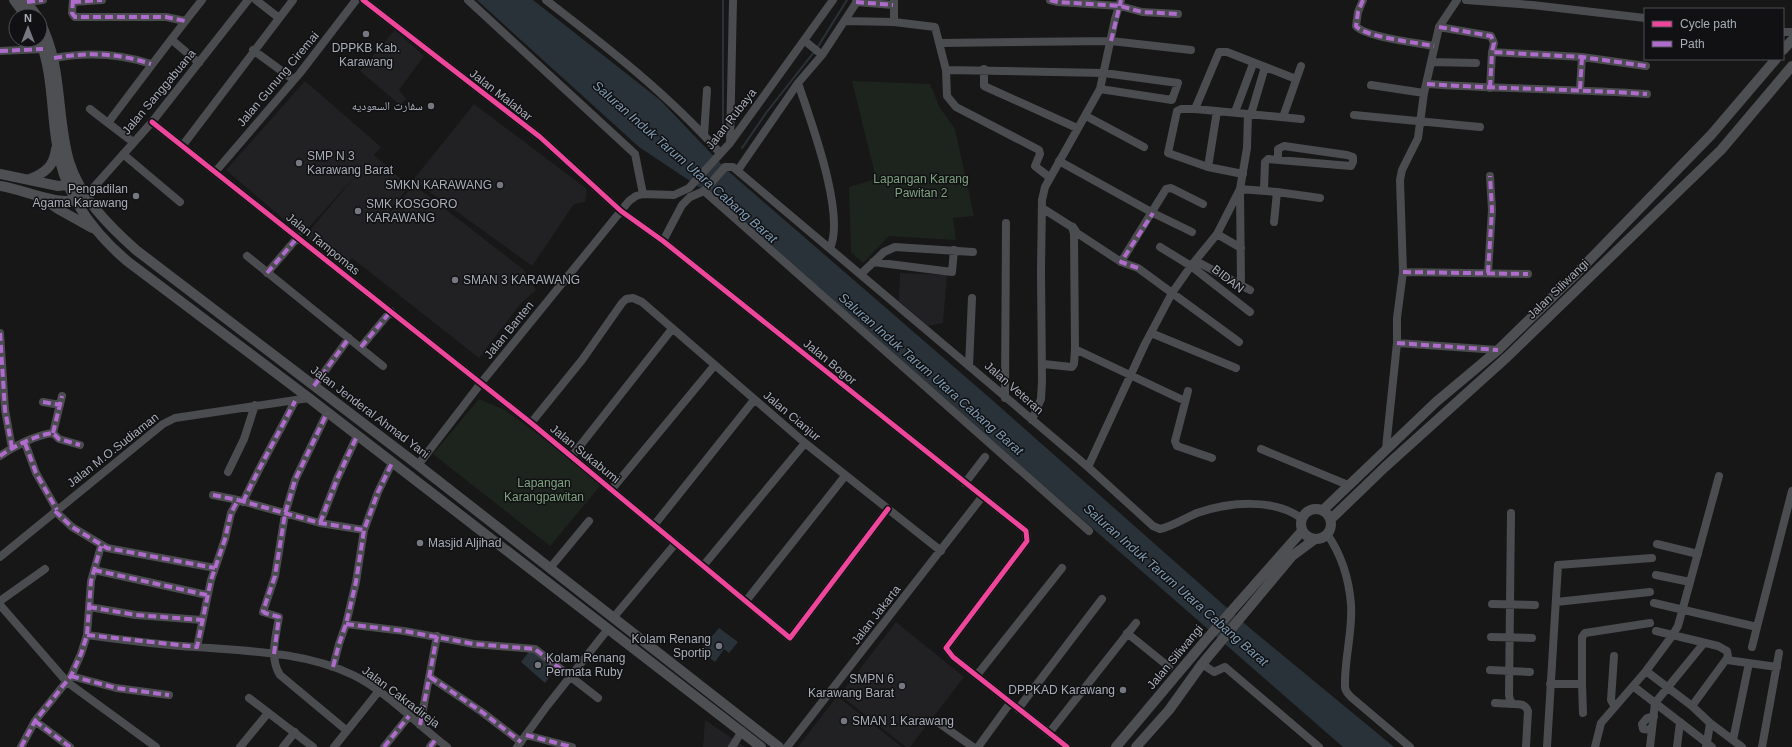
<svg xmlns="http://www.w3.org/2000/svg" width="1792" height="747" viewBox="0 0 1792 747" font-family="Arial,'Noto Naskh Arabic',sans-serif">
	<rect width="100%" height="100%" fill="#171717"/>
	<path fill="#212123" d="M395,30L424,56L399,90L406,99L400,105L360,71Z
		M305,81L381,147L374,155L409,186L376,228L414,185L523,269L536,290L521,303L479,358L352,258L344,268L305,236L358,173L302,235L226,170Z
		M474,104L587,189L585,202L574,204L532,266L413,180Z
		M900,273L947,275L943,323L928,326L899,301Z
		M896,622L964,677L910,747H906L840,695Z
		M837,696L902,747H798Z
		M705,720L745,747H703Z"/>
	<path fill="#1d241e" d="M852,81L930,84L940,108L955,129L974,216L953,218L956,240L889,236L863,263L851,252L849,187L876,179Z
		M479,399L505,410L583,468L600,486L550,546L433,454Z"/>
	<path fill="#2a3239" d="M477,0H533L660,100L728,171L991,399L1252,630L1394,747H1343L711,195L639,147Z
		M719,628L738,642L729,653L724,649L715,662L700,650Z
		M531,649L556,668L545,683L521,662Z"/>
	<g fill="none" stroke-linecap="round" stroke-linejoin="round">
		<path stroke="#2a3239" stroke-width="2" d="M723,0V128L725,130
			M817,48L847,0
			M742,148L766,113L814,52"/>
		<path stroke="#4b4c50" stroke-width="8" d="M73,0L72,13L75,17H166L185,21
			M256,0L279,18
			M363,0L540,137L621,211L663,241L1026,531L1027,541L946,648L953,657L1067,747
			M468,0L635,154L643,194
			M546,0C607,47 669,95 720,153
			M1050,0L1058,2L1120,6L1142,12L1178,14
			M1363,0L1358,12L1356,26C1364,37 1419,43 1434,46
			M1466,0L1532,5L1645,18
			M27,2L43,0
			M73,2L102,0
			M856,2L893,5
			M846,21L894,22L935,27L946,70L947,96L956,107L1039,150L1040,154L1035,166L1049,177
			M894,22V1
			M1439,27L1491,36L1494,43L1492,52L1582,57L1646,66
			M1783,32H1792
			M172,40L199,63
			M805,41L822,55
			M941,43L1111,41L1191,50
			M253,50L294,80
			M0,51L43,49
			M54,58C87,52 118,53 151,64
			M1431,62L1476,63
			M984,69V86L1077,128
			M946,70L1104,73L1178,83L1172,100L1100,89
			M798,83C810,119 846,214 830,248
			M1427,84C1500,89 1574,89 1647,94
			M1371,85L1424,93
			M1490,88L1492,52
			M1580,89L1582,57
			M90,109L108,123
			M1195,109L1219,52H1227L1296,79
			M1235,112L1253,64
			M1251,114L1265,67
			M1354,115L1480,127
			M1086,116L1144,147
			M1283,117L1301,66
			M152,122L531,423L790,638L888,509
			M704,135L707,90
			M133,142L108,123C139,82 170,40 202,0
			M730,143L733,0
			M183,145L293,0
			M123,154L180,202
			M1059,161L1153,213L1192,232
			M1208,167L1217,111
			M738,170L798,83L822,55L858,0
			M216,171L300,73L356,0
			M1243,174L1208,167L1168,153L1177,111L1181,109H1195L1301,119
			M1264,190L1265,162L1268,159L1351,166L1353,162V157L1347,155L1284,146L1278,149V160
			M704,191L1089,531
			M86,196L152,122L248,0
			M1203,204L1171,188L1166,189L1121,262L1138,268L1239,342
			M1042,208L1072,227L1074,234L1075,349L1074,364L1072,367L1043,364
			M1274,222L1277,192
			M1073,227L1077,233L1121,262
			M1217,234L1241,248
			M663,241L682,205L690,197L704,191L725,167H733L969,366L1088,467L1153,526L1160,529C1173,526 1185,518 1197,513C1229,502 1273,498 1301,518
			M1160,247L1191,266L1250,312
			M247,256L383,366
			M1196,261L1250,290
			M873,262L952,272L954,250
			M1403,272L1528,274
			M267,273L298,237
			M862,273L884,252L895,247L973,252
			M1488,273L1492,210L1490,176
			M1241,285L1240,189L1247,148L1248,114
			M0,333L5,410L12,448
			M1151,333L1236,368
			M1397,343L1498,350
			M361,347L391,311
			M1075,349L1185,401
			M969,366L972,298
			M314,386L349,338
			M1188,391L1175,441L1177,446L1212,458
			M1005,398L1006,223
			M43,402L60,405
			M327,413L295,480L285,514L275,576L263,612L279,617C276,636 269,658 280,675L346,730
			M1032,420L1041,399L1042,381L1041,271L1042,200L1045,187L1100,89L1115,19L1121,0
			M531,423L582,360L622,303L626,299L633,298L642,302L805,443L941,551
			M53,433L62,396
			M25,443L36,473L57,510
			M1386,448L1397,343V318L1403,272L1400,180L1402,170L1418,138L1424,93L1439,27L1457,0
			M1261,449L1348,485
			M0,456C14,446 36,435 53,433L59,439L80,445
			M572,456L672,329
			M418,465L481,383L629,201L636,196L643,194L674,195L689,188L730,143L833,0
			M1088,467L1145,344L1172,293L1191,266L1217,234L1240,189L1277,192L1320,198
			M228,472L244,439L255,405
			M965,483L985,457
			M612,489L714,366
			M213,495L238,500
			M243,502C259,467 278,435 295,401
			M55,511L72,527L107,548L215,568
			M1511,513L1509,695L1510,700L1513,704C1521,704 1525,704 1528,711L1526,747
			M320,523L337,479L357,436
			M655,524L754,400
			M1327,534C1341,554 1349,580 1351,604C1353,632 1344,659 1345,687C1345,691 1348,694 1351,697L1410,747
			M1657,544L1698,554
			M0,557L163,424L175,418L309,398
			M703,566L805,443
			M550,568L589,521
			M94,570L207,595
			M1656,575L1690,582
			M0,601L45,569
			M746,601L845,476
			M1556,602L1650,592
			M1654,603L1757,627L1792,491
			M1492,604L1535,605
			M0,605L67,682L156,747
			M89,607L136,615L202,620
			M613,618L676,543
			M346,624L404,631L474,644L535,649L598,698
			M1127,633L1169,667
			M87,635C123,640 160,645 196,647C248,651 306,652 353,675C386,691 418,725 447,747
			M1491,637L1532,638
			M197,647L211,580L225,539L231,513L238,500L320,523L364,530
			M1752,647L1757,627
			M1614,656L1611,700L1615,707
			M1727,660L1777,667
			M1202,664L1214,672L1225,667L1319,747
			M333,667L339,644L346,624L356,582L364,530L378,492L392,463
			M1490,670L1530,672
			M1646,671L1692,706L1728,657L1727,651L1718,646L1656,631
			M977,675L1062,568
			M71,676L116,688L169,695
			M430,677L482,712L521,742
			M1550,684H1582V637L1585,633L1650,623
			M1582,684L1583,713
			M1633,686L1707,743L1706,747
			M249,698L313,747
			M1495,703L1513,704
			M1692,706L1710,723L1707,743L1712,747
			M1018,709L1102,599
			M35,721L70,747
			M936,721L973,747
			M1710,723L1742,747
			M420,725L437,636
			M1652,730L1643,729L1642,724L1647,718L1654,716
			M1049,733L1136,623
			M526,735L572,747
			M1733,740L1749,663
			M21,747L35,721L71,676L81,654L87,635L91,581L101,546
			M240,747L268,713
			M283,747L295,732
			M334,747L378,692
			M384,747L409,716
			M430,747L436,739
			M517,747L547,706L608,629
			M732,747L742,731
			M787,747L982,497
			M978,747L1010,703
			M1547,747L1558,565L1652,558
			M1595,747L1601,723L1646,671L1672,636L1678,626L1719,476
			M1650,747L1655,703L1704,643
			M1677,747L1680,722
			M1762,747L1779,653"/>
		<path stroke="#4d4f52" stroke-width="10" d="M14,0L26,16
			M25,0L37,16
			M40,22C63,66 56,115 69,161C80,197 108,225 136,250L418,465L779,747
			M40,40C53,74 51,110 57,145C63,193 91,230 127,261L309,398L761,747
			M1783,50L1792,40
			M0,174L58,186L75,184
			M30,179C45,173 54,166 56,149
			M0,186C23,189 58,207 80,199
			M42,198L58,209L92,228
			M1301 524a15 15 0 1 1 30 0a15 15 0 1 1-30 0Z
			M1323,510L1436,402L1498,350L1573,277L1711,135L1776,59
			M1331,519L1385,467L1507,357L1721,150L1792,66
			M1116,747L1205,641L1302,531
			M1136,747L1169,710L1202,664L1292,556L1315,539"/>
		<path stroke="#b06ccc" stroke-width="4" stroke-dasharray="8 4" stroke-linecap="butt" d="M73,0L72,13L75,17H166L185,21
			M1050,0L1058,2L1120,6L1142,12L1178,14
			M1363,0L1358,12L1356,26C1364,37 1419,43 1434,46
			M27,2L43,0
			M73,2L102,0
			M856,2L893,5
			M1439,27L1491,36L1494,43L1492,52L1582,57L1646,66
			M1111,41L1121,0
			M0,51L43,49
			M54,58C87,52 118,53 151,64
			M1427,84C1500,89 1574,89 1647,94
			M1490,88L1492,52
			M1580,89L1582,57
			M1138,268L1121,262L1153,213
			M1403,272L1528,274
			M267,273L298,237
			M1488,273L1492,210L1490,176
			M0,333L5,410L12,448
			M1397,343L1498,350
			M361,347L391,311
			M314,386L349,338
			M43,402L60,405
			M53,433L62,396
			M25,443L36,473L57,510
			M0,456C14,446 36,435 53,433L59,439L80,445
			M213,495L238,500
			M243,502C259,467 278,435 295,401
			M55,511L72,527L107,548L215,568
			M320,523L337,479L357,436
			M94,570L207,595
			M89,607L136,615L202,620
			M346,624L404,631L474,644L535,649L571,677
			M87,635L197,647L211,580L225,539L231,513L238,500L320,523L364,530
			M274,654L279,617L265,613L263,611L275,576L285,514L295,480L327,413
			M333,667L339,644L346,624L356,582L364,530L378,492L392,463
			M71,676L116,688L169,695
			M430,677L482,712L521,742
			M35,721L70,747
			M420,725L437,636
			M526,735L572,747
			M21,747L35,721L71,676L81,654L87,635L91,581L101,546
			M384,747L409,716
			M430,747L436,739"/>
		<g stroke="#111113" stroke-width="8">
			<path id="cycleway" d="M363,0L540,137L621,211L663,241L1026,531L1027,541L946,648L953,657L1067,747
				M152,122L531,423L790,638L888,509"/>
		</g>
		<use href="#cycleway" stroke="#ed469a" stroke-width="5"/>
	</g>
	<g fill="#757880" stroke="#111113" stroke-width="1.5">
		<circle cx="366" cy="34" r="4"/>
		<circle cx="431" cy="106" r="4"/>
		<circle cx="299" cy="163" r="4"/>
		<circle cx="500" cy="185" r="4"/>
		<circle cx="136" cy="196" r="4"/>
		<circle cx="358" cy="211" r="4"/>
		<circle cx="455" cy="280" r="4"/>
		<circle cx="420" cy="543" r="4"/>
		<circle cx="719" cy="646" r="4"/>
		<circle cx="538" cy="665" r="4"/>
		<circle cx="902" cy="686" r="4"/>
		<circle cx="1123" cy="690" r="4"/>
		<circle cx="844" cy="721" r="4"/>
	</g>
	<g text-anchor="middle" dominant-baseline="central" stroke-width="3" stroke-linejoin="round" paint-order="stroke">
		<g font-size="12" fill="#a8adb8" stroke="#111113" text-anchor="end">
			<text x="366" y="48" text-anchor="middle">DPPKB Kab.<tspan x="366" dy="14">Karawang</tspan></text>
			<text x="423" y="106">سفارت السعوديه</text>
			<text x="307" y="156" text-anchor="start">SMP N 3<tspan x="307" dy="14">Karawang Barat</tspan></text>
			<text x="492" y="185">SMKN KARAWANG</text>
			<text x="128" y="189">Pengadilan<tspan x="128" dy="14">Agama Karawang</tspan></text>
			<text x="366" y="204" text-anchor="start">SMK KOSGORO<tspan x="366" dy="14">KARAWANG</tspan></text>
			<text x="463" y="280" text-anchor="start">SMAN 3 KARAWANG</text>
			<text x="428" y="543" text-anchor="start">Masjid Aljihad</text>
			<text x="711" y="639">Kolam Renang<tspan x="711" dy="14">Sportip</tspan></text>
			<text x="546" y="658" text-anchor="start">Kolam Renang<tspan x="546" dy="14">Permata Ruby</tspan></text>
			<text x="894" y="679">SMPN 6<tspan x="894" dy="14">Karawang Barat</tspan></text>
			<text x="1115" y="690">DPPKAD Karawang</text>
			<text x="852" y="721" text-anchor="start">SMAN 1 Karawang</text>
		</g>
		<g font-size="12" fill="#a8adb8" stroke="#111113">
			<text transform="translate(278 79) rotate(-50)">Jalan Gunung Ciremai</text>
			<text transform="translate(159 92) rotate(-50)">Jalan Sanggabuana</text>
			<text transform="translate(501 95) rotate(38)">Jalan Malabar</text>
			<text transform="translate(731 119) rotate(-52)">Jalan Rubaya</text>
			<text transform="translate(323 244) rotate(39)">Jalan Tampomas</text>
			<text transform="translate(1228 279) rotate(38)">BIDAN</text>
			<text transform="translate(1558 289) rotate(-44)">Jalan Siliwangi</text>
			<text transform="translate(509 330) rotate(-51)">Jalan Banten</text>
			<text transform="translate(830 362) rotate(39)">Jalan Bogor</text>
			<text transform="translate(1014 388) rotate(41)">Jalan Veteran</text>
			<text transform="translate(370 412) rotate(37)">Jalan Jenderal Ahmad Yani</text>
			<text transform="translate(792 416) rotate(40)">Jalan Cianjur</text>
			<text transform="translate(113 450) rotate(-38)">Jalan M.O.Sudiaman</text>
			<text transform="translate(585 454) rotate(39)">Jalan Sukabumi</text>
			<text transform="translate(876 615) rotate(-52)">Jalan Jakarta</text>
			<text transform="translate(1175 657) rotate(-50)">Jalan Siliwangi</text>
			<text transform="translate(401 697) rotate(37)">Jalan Cakradireja</text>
		</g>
		<g font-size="12" fill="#7fa381" stroke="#111113">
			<text x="921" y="179">Lapangan Karang<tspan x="921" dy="14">Pawitan 2</tspan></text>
			<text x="544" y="483">Lapangan<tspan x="544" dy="14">Karangpawitan</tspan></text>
		</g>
		<g font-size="13" font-style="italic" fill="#7f9bb3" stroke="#111113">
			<text transform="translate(685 162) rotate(41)">Saluran Induk Tarum Utara Cabang Barat</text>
			<text transform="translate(931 374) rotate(41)">Saluran Induk Tarum Utara Cabang Barat</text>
			<text transform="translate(1176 585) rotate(41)">Saluran Induk Tarum Utara Cabang Barat</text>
		</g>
	</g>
	<rect x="1644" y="8" width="140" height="52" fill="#111113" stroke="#4d4f55"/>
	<rect x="1652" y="21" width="20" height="6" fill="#ed469a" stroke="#4d4f55"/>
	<text x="1680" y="28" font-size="12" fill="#a8adb8">Cycle path</text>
	<rect x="1652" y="41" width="20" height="6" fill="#b06ccc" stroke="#4d4f55"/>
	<text x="1680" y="48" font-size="12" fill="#a8adb8">Path</text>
	<g transform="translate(28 28)"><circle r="19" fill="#111113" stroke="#4d4f55"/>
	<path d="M0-3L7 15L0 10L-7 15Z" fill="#757880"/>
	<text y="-6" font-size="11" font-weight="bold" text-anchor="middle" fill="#a8adb8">N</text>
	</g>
</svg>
